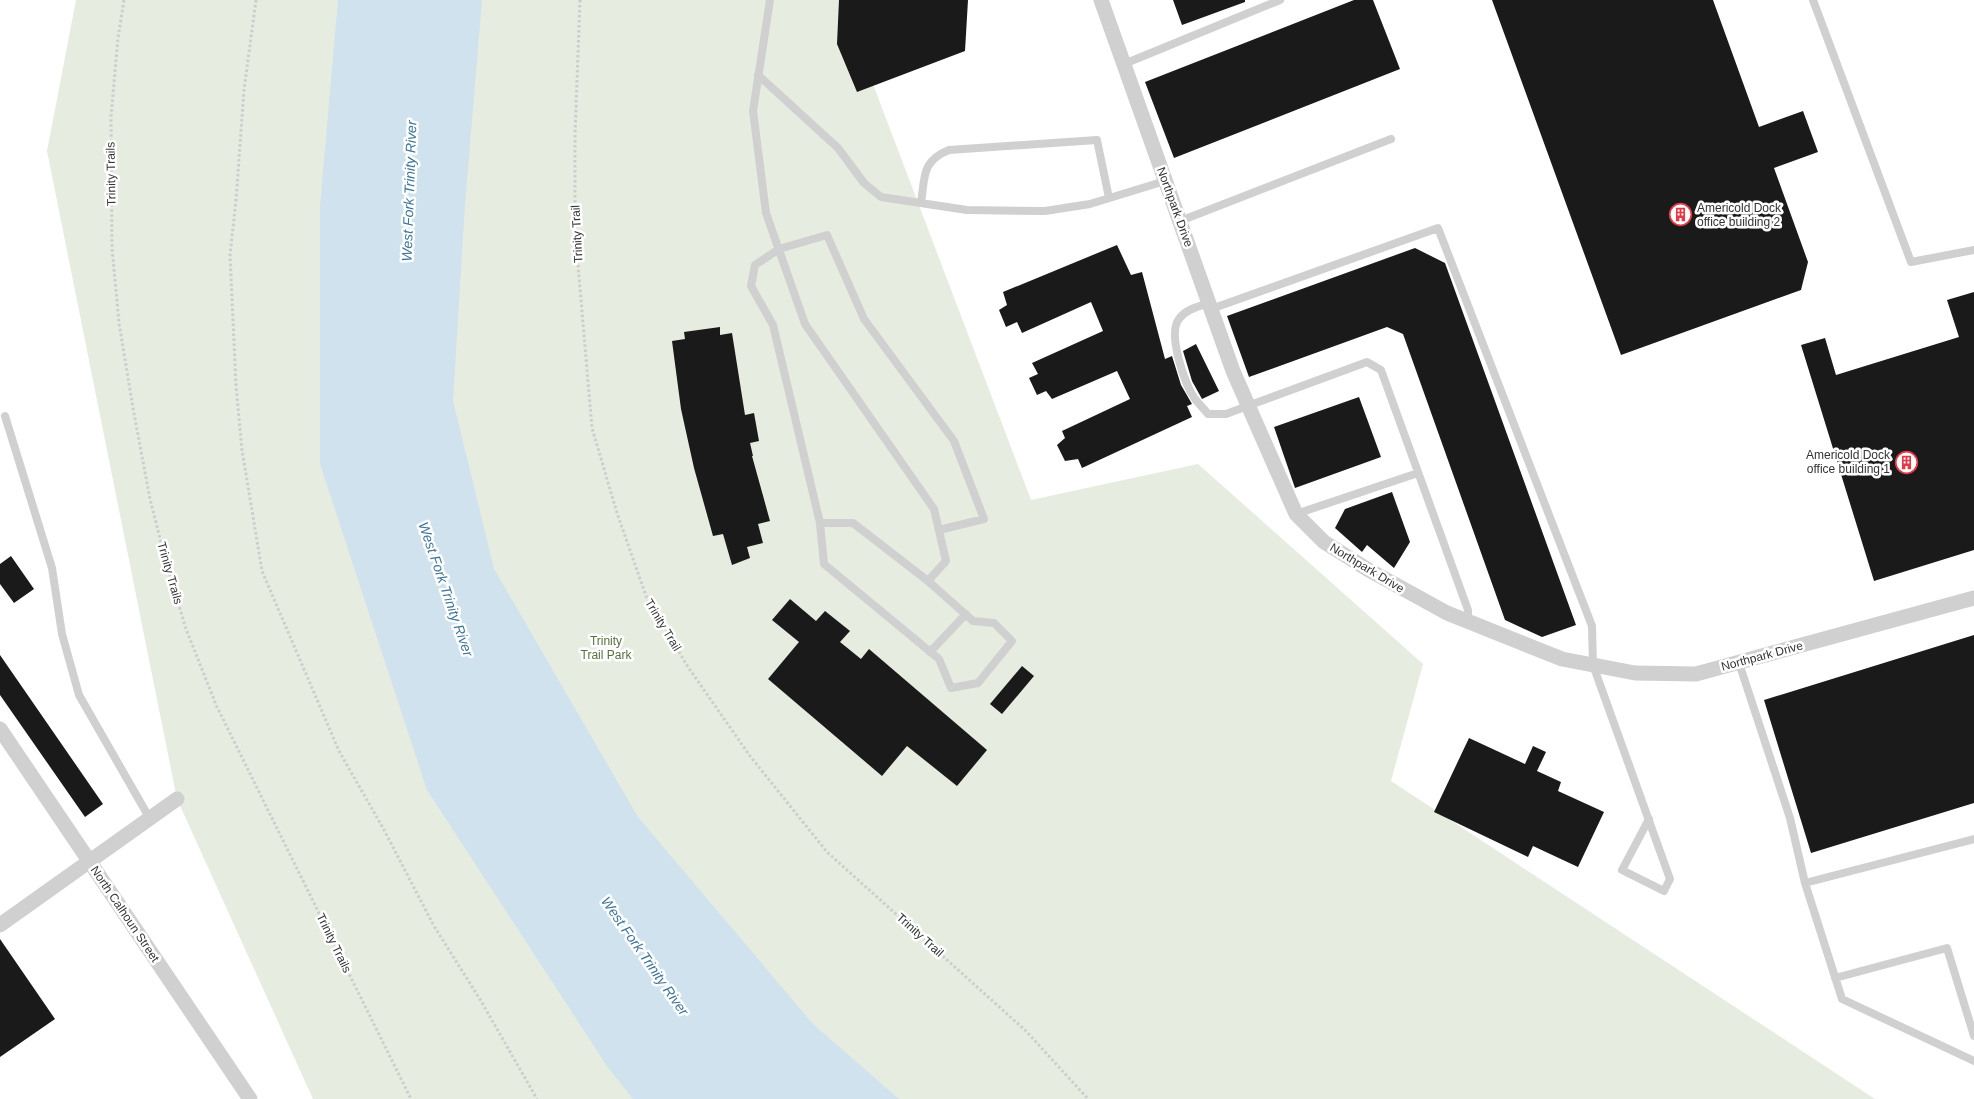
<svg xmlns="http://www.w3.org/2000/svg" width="1974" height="1099" font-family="Helvetica,sans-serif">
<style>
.green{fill:#e6ecdf}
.water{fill:#cfe2ee}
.building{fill:#1a1a1a}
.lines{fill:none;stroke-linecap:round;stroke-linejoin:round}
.path{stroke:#cdcdcd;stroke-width:3;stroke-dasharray:2.5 2.5;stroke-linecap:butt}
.lane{stroke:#d0d0d0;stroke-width:8}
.street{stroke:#d0d0d0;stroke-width:15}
.labels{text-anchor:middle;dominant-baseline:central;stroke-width:5;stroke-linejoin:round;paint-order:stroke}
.street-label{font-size:12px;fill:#333;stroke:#fff}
.poi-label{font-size:12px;fill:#333;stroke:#fff;text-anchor:start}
.park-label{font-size:12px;fill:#56703f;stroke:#fff}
.water-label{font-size:14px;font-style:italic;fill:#3f7597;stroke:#fff}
</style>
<rect width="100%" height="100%" fill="#fff"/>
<!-- green -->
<path class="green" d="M76,0h771l24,79 160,421 167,-36 225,200 -32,117 484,318h-1562l-136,-300 -130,-648z"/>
<!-- water -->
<path class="water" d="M338,0h144l-17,204 -12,197 41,168 144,248 175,207 86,75h-266l-26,-33 -180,-276 -107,-326v-258z"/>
<!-- building -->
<path class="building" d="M839,0h129l-3,51 -108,41 -20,-48z
M1173,0h72v2l-63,23z
M1354,0h19l27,69 -226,89 -29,-76z
M1492,0h221l46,127 44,-16 15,41 -44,16 34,94 -7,28 -180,65z
M1117,245l14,30 11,-3 23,87 7,-3 9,29 11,19 -5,2 5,11 -110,51 -4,-9 -13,2 -8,-16 8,-7 -3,-7 68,-32 -13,-28 -65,28 -6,-8 -9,4 -8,-17 9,-4 -6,-11 71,-32 -12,-29 -69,31 -5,-11 -11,5 -7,-17 8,-5 -4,-13z
M1415,248l30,15 131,362 -34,12 -37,-17 -102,-286 -16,-7 -138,50 -22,-61z
M1974,292v258l-100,31 -73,-236 24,-7 11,37 123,-38 -12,-37z
M720,327v8l12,-2 13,82 9,-2 5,28 -9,2 3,13h-1l18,65 -12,3 5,19 -16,4 3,11 -18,7 -9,-31 -10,2 -19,-68 -13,-59 -9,-68 13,-2 -1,-7z
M1196,344l23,47 -17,8 -10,-18 -9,-30z
M1359,397l22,60 -86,31 -21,-61z
M1392,492l18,50 -16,26 -27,-23 -5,7 -27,-24 10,-19z
M11,556l23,33 -20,14 -14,-19v-20z
M790,599l26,22 9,-10 25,20 -10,11 21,17 8,-10 118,101 -30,36 -50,-40 -25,30 -114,-97 31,-37 -27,-22z
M1974,635v168l-163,50 -47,-153z
M0,655l103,149 -18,13 -85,-122z
M1022,666l12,10 -32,38 -12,-10z
M1469,738l56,26 8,-18 13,6 -9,19 24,11 -3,9 46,21 -26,55 -45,-21 -5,11 -94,-45z
M0,939l55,80 -55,38z"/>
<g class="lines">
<!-- path -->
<path class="path" d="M124,0l-6,38 -7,79 1,131 7,75 14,85 17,91 15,59 21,71 31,78 194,392
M256,0l-12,90 -8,110 -6,55 6,131 6,64 20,121 77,180 44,77 51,98 47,75 56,98
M580,0l-5,134v96l17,198 25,85 29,83 42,71 62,89 77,96 199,179 62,68"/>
<!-- lane -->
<path class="lane" d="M770,0l-17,111 13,102 39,111 129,185 12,52 -18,20 -75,-58h-33l-47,-198 -22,-39 4,-21 24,-16 48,-14 37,84 90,122 30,78 -45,11
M1813,0l98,262 63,-12
M1124,64l156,-64
M758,75l80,73 26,35 17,14 86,13 78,1 45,-7 75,-23
M921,203c4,-25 0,-42 28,-53l148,-10 12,58
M1180,221l211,-82
M1209,303c-11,4 -23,6 -30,16 -12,15 6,66 16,80 4,5 9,10 13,15h18l141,-52 14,8 87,240v12
M1211,309l227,-81 154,398 1,39 77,214 -6,12 -42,-21 27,-51
M5,416l47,152 10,66 17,61 71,124
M1296,514l122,-41
M820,523l4,41 115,95 12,29 27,-5 34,-42 -18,-18 -21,-2 -45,-40
M930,652l36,-38
M1739,663l51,155 15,65 169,-44
M1805,883l37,116 132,62
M1835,978l112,-30 27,88"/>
<!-- street -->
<path class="street" d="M1101,0l132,371 63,143 28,28 43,27 80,44 115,46 73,14 61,1 278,-76
M0,729l250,370
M0,925l177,-126"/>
</g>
<!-- icons -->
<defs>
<symbol id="building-ring" viewBox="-11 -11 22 22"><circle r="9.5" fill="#fff" stroke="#e63946" stroke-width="1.5"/><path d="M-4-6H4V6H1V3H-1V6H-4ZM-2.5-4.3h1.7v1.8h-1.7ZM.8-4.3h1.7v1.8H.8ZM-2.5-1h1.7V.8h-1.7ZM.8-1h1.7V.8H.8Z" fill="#e63946"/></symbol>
</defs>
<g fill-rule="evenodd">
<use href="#building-ring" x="1668" y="202" width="25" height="25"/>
<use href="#building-ring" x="1894" y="450" width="25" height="25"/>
</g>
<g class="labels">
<!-- street labels -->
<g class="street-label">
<text transform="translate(111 174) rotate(-91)">Trinity Trails</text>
<text transform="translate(1175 207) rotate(70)">Northpark Drive</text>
<text transform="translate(577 234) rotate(-93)">Trinity Trail</text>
<text transform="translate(1367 568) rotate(31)">Northpark Drive</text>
<text transform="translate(170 573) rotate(74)">Trinity Trails</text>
<text transform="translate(663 625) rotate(59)">Trinity Trail</text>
<text transform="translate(1762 656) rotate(-15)">Northpark Drive</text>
<text transform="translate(125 914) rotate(56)">North Calhoun Street</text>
<text transform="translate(920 935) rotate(42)">Trinity Trail</text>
<text transform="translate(334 943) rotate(64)">Trinity Trails</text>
</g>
<!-- poi labels -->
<g class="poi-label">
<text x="1697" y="208">Americold Dock<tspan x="1697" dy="14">office building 2</tspan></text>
<text x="1890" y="455" text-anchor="end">Americold Dock<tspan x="1890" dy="14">office building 1</tspan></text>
</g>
<!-- park labels -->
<g class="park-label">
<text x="606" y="641">Trinity<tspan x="606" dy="14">Trail Park</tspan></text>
</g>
<!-- water labels -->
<g class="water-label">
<text transform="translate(409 191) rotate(-88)">West Fork Trinity River</text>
<text transform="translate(446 589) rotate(71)">West Fork Trinity River</text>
<text transform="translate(645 956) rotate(55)">West Fork Trinity River</text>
</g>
</g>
</svg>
